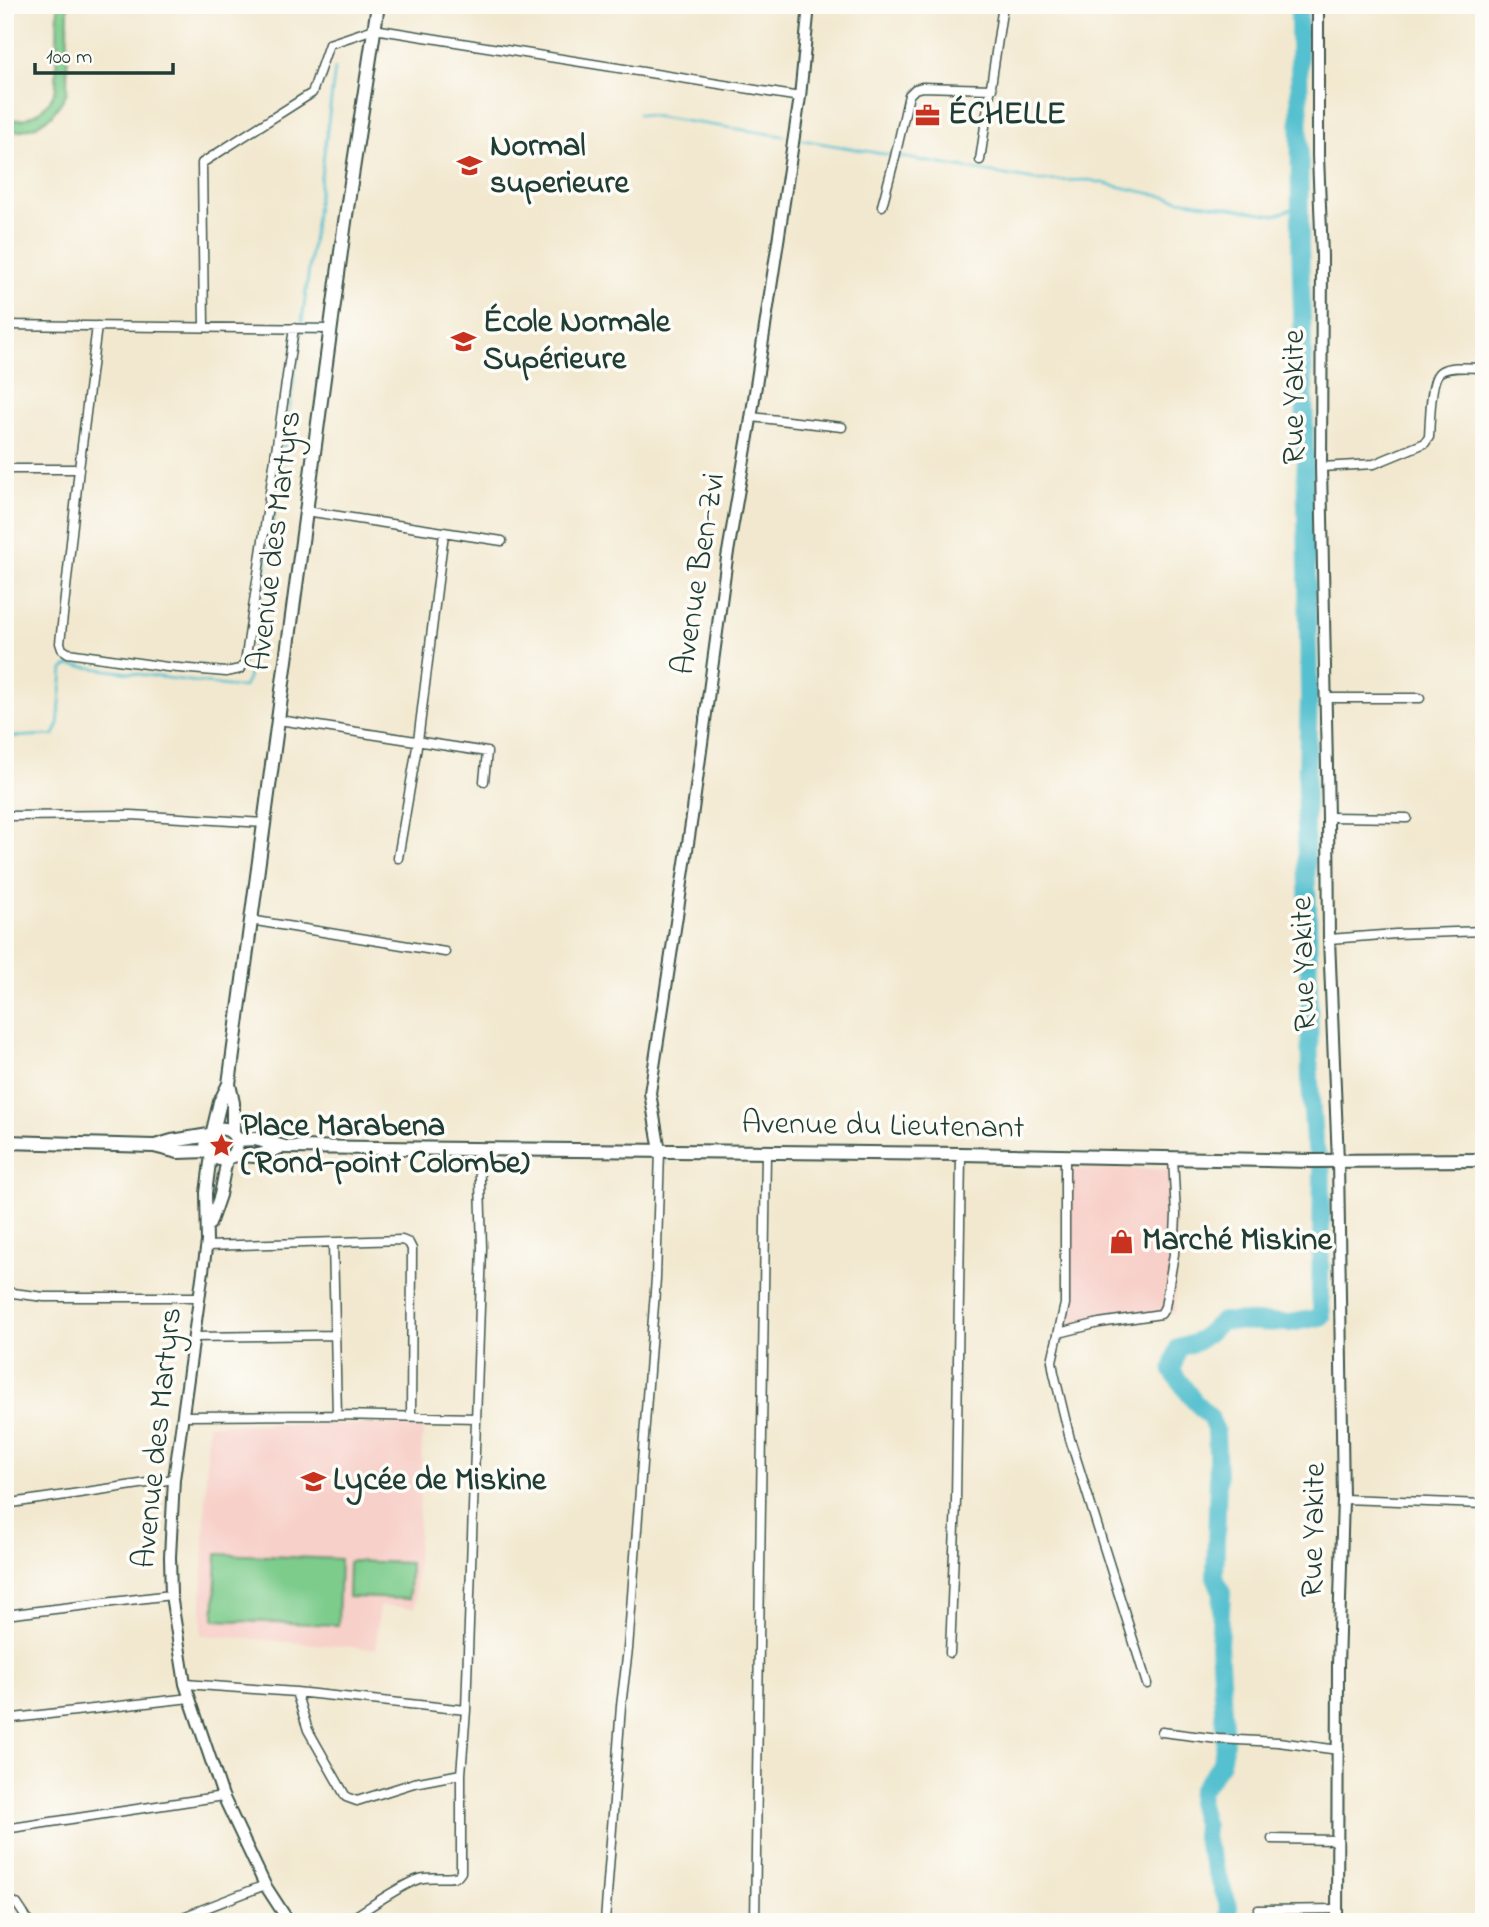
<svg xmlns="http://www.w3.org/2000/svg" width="1489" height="1927" font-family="'Indie Flower',sans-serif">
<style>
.built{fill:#f7d0c9}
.green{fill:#7dcc8c;stroke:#4e8460;stroke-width:2}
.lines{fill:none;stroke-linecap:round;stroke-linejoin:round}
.stream{stroke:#54c0cf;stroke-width:2.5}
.river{stroke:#54c0cf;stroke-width:18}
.street-casing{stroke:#3f574b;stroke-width:11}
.secondary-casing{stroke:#3f574b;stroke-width:14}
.primary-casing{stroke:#3f574b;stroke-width:16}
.street{stroke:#fff;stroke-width:8}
.secondary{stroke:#fff;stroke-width:10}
.primary{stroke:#fff;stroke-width:12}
.labels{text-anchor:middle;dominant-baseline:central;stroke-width:7;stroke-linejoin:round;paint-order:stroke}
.poi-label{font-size:32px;font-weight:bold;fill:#1f3d34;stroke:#fdfcf7;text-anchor:start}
.street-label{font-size:32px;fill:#1f3d34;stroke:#fdfcf7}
</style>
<rect width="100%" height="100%" fill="#fdfcf7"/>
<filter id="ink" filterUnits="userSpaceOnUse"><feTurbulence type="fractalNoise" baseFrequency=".0143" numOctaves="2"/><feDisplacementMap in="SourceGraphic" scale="14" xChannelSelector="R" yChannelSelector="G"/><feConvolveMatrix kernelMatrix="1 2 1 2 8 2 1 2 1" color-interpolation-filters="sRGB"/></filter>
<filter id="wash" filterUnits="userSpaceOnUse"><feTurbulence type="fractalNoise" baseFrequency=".00686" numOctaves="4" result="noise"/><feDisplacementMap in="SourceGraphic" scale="28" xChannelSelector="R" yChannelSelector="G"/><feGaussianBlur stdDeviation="1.57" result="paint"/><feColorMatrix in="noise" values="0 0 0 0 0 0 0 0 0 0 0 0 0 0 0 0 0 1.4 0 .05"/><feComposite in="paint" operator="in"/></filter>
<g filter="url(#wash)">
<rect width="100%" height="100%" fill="#f2e8cf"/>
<!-- built -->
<path class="built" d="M1069,1169h106v144l-106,19z
M208,1424h215l-8,184 -36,-2 -3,43 -175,-14z"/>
<!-- green -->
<path class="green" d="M58,5h10l-1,87 -5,9 -11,15 -15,10 -17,5 -14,1v-11l19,-2 14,-6 11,-11 7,-13z
M217,1554l123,5 -2,66 -124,-5z
M349,1561l61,2 -1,36 -61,-2z"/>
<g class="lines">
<!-- stream -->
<path class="stream" d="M638,114l146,22
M797,139l243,42 49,-1 91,20 95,15 25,-9
M302,322l33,-253
M5,737l49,-2 4,-9 5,-57 7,-4 165,22h9l4,-8 21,-132 32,-217"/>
<!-- river -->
<path class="river" d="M1227,1922l2,-15 -25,-69 1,-11 -6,-22 1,-14 20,-26 5,-22 -6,-98 3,-52 -7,-16 3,-99 -2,-46 -6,-15 -16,-16 -22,-30 6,-23 19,-6 25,-21 68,2 32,-6 -2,-23 2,-123 -8,-30 -4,-59 -2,-170 -3,-86 4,-129 -5,-312 -4,-142 -1,-238"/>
</g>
</g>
<g filter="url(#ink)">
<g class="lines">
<defs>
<path id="street" d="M980,160l23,-155
M882,206l13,-49 14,-62 6,-6 7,-2 70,2
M5,325l326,4
M97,326l-18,143 -19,174 2,6 6,4 99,14 59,5 14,-3 5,-6 49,-335
M204,327l-2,-164 110,-70 17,-49 45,-15 426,68
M751,417l91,10
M1321,467l53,-3 51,-21 4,-6c1,-13 1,-58 11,-65 10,-7 31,-4 44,-4
M5,469h74
M306,511l196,30
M1325,698h95
M279,720l208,32 -3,29
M5,816l126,-1 134,8
M1328,817l79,1
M398,858l20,-117 26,-208
M250,920l195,32
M1329,939l67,-5 88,-3
M1065,1156v148l-13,57 2,12 16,66 77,245
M333,1243l4,172
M206,1246l196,-6 7,3 3,6 -1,167
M5,1292l39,5h155
M1059,1333l40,-10 62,-9 4,-7 9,-53 2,-39 -3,-57
M194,1337l141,-2
M183,1416l154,-1 139,3
M1343,1499l141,5
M5,1504l169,-25
M5,1615l166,-20
M950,1653l6,-153 5,-346
M185,1684l111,8 170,18
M296,1692l12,38 38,67 11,4 57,-18 47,-9
M5,1719l185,-21
M1162,1732l56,7 60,3 61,8
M5,1829l218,-33
M1272,1839l66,1
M5,1896l12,8 12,18
M1258,1910l80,-1
M170,1922l95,-37
M346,1922c20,-12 52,-36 73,-43 13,-4 27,1 39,-3l3,-4v-98l5,-64 16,-462 -3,-99
M605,1922l16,-216 7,-57 28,-371 4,-127
M755,1922l11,-770"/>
<path id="secondary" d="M1318,5v151l4,100 -1,211 7,350 1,122 9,222 5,338 -5,167 -1,256
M660,1151l-10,-58 42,-276 35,-259 23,-133 50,-328 9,-92
M211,1155l-5,38 1,49 -33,237 -4,78 1,38 14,89 38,112 42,89 24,37
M210,1224l10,-29 7,-36"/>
<path id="primary" d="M229,1084l4,19v31
M213,1131l7,-29 9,-18 116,-862 33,-217
M236,1140l19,-1 30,8 676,7 352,7 171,-1
M5,1142l149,4 24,6 30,-1
M155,1146l17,-5 37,-6
M232,1156c4,-6 7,-14 2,-21 -16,-20 -42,14 -18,23 7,3 10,0 16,-2 7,-2 15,0 22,0 9,-1 19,-6 27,-9"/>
</defs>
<!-- street casing -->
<use href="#street" class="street-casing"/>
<!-- secondary casing -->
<use href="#secondary" class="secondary-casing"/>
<!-- primary casing -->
<use href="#primary" class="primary-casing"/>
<!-- street -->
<use href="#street" class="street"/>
<!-- secondary -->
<use href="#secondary" class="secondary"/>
<!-- primary -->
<use href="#primary" class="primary"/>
</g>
</g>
<!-- icons -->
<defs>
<symbol id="office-bare" viewBox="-9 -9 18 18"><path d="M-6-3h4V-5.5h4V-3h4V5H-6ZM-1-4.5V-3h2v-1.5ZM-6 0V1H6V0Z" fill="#c8321e" stroke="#fdfcf7" stroke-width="2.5" paint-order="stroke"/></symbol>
<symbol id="school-bare" viewBox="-9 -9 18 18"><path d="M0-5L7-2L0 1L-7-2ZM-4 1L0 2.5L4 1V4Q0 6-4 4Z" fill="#c8321e" stroke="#fdfcf7" stroke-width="2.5" paint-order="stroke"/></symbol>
<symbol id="sight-bare" viewBox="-9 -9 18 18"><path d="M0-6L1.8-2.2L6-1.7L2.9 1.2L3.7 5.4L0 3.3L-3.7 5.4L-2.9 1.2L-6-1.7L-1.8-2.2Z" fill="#c8321e" stroke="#fdfcf7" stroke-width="2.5" paint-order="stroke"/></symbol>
<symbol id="shop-bare" viewBox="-9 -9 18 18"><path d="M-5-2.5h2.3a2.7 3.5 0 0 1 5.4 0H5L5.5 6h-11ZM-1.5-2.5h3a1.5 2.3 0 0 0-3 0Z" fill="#c8321e" stroke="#fdfcf7" stroke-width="2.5" paint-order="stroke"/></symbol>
</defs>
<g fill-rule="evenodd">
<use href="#office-bare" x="910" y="98" width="35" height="35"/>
<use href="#school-bare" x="452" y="148" width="35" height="35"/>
<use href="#school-bare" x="446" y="324" width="35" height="35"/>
<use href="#sight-bare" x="204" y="1128" width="35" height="35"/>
<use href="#shop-bare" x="1104" y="1224" width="35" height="35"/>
<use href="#school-bare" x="296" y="1464" width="35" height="35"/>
</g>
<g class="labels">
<!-- poi labels -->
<g class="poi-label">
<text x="948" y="115">ÉCHELLE</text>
<text x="490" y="147">Normal<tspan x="490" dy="37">superieure</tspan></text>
<text x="483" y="323">École Normale<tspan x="483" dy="37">Supérieure</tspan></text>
<text x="241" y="1127">Place Marabena<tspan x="241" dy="37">(Rond-point Colombe)</tspan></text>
<text x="1142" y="1241">Marché Miskine</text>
<text x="333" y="1481">Lycée de Miskine</text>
</g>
<!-- street labels -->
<g class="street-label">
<text transform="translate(1295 397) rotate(-90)">Rue Yakite</text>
<text transform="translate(276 541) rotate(-83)">Avenue des Martyrs</text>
<text transform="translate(700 574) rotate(-81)">Avenue Ben-Zvi</text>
<text transform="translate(1305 964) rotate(-92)">Rue Yakite</text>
<text transform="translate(883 1127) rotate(1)">Avenue du Lieutenant</text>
<text transform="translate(159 1438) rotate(-84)">Avenue des Martyrs</text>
<text transform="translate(1315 1530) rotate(-89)">Rue Yakite</text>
</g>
</g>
<!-- margin -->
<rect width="1489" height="1927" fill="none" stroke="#fdfcf7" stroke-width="28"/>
<!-- scale -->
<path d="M35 63v10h138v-10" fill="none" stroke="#1f3d34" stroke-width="3.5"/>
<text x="46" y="63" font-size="21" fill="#1f3d34" stroke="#fdfcf7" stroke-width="5" paint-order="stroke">100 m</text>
</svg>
